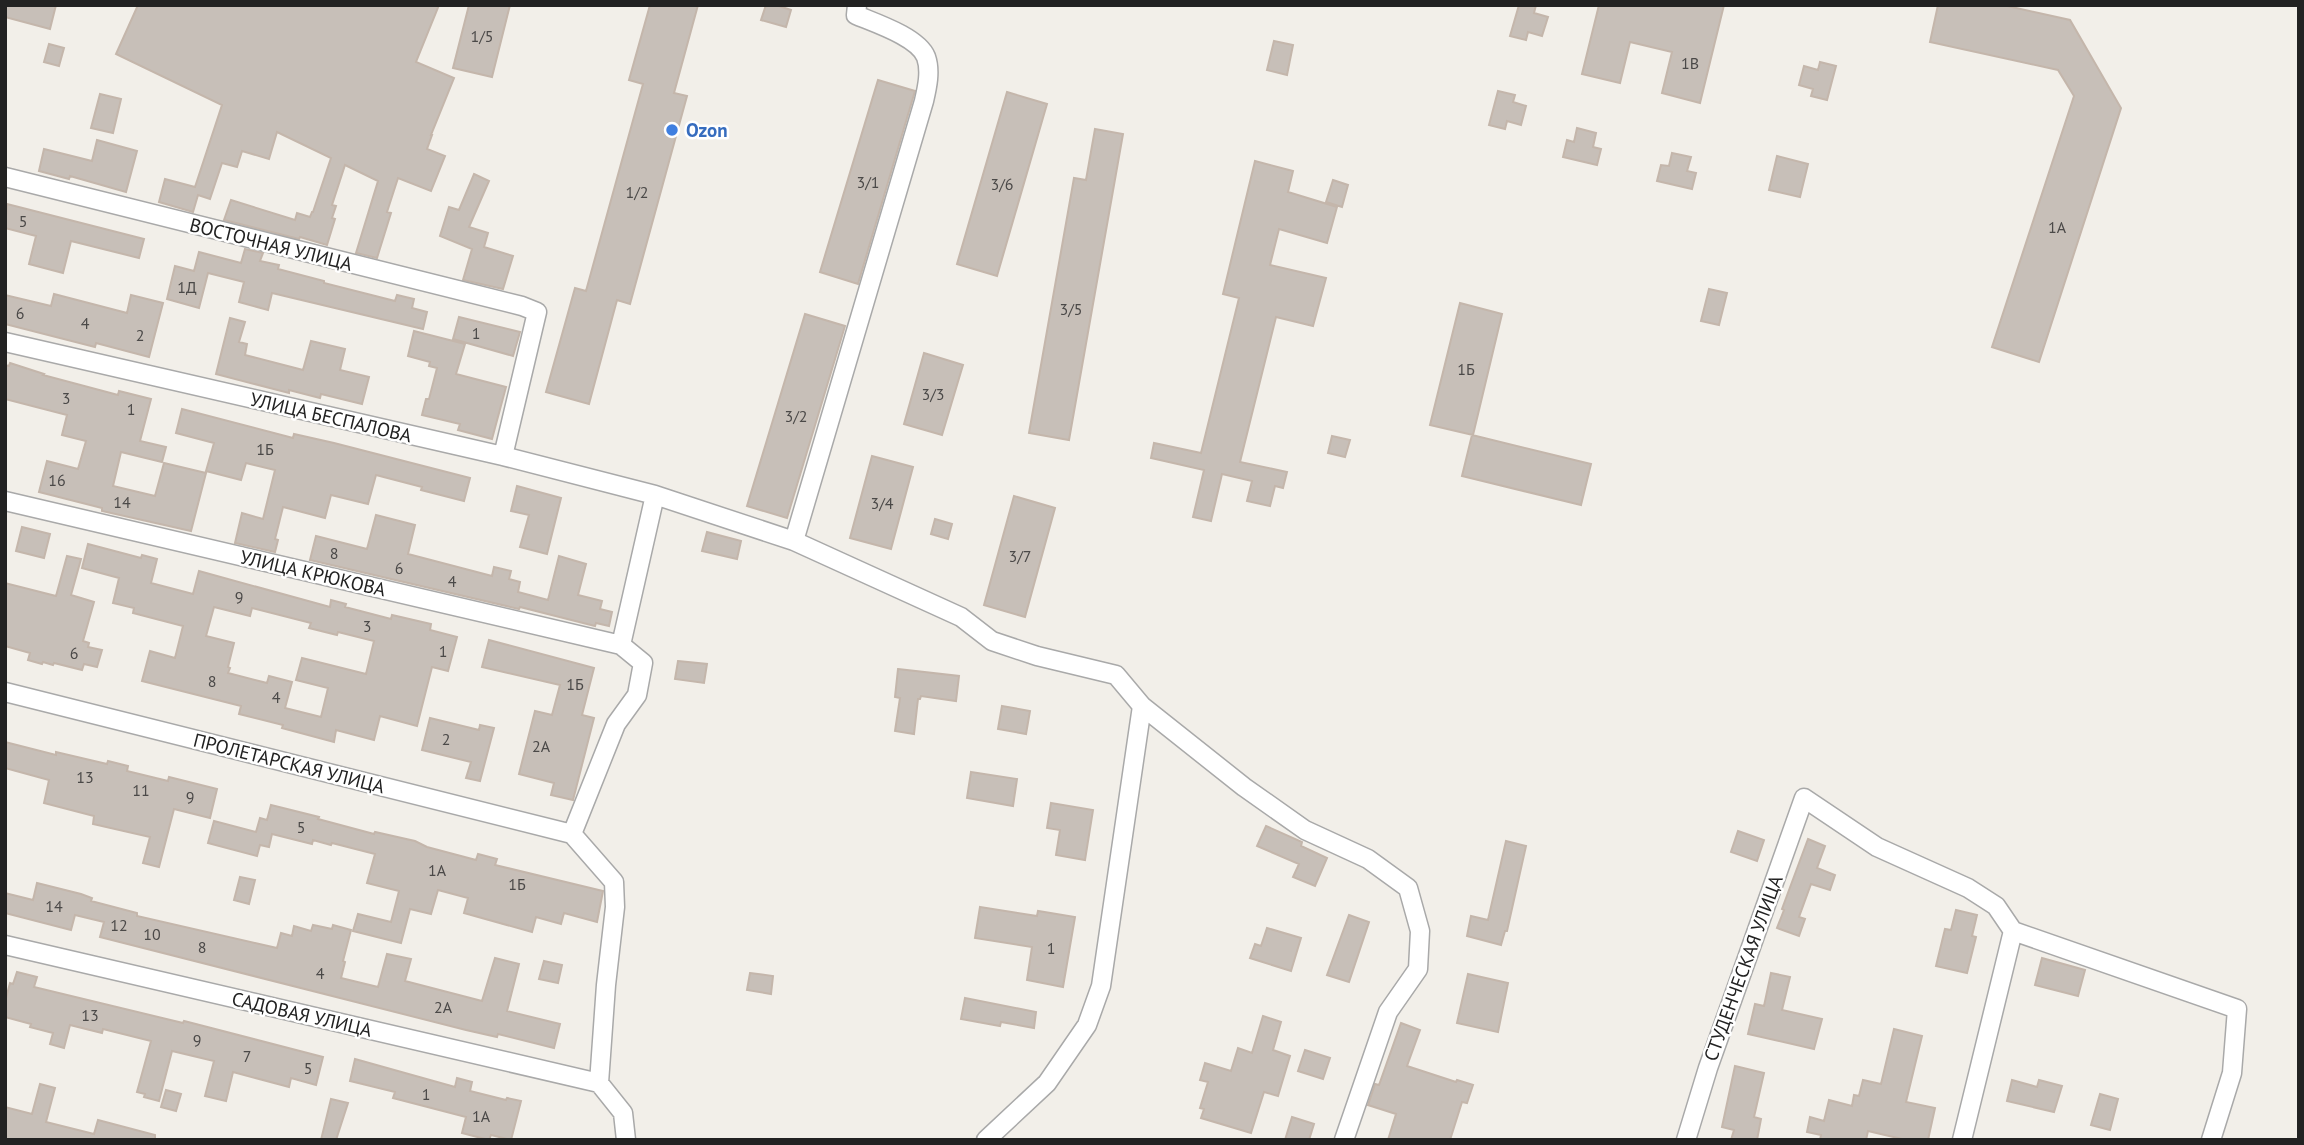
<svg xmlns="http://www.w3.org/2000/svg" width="2304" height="1145" font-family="'PT Sans',sans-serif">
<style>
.building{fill:#c7bfb8;stroke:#c4b6ab;stroke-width:2;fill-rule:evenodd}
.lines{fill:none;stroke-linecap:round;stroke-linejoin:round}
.minor-casing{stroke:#a9a9a9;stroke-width:21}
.minor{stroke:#fff;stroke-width:18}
.shop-dot{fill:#3f7fe0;stroke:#fff;stroke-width:2.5}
.labels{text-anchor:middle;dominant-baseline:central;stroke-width:5;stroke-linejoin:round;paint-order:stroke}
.number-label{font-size:16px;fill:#4b4948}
.shop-label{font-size:19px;font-weight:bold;fill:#366cbe;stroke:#fff;text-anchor:start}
.street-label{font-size:19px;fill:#222;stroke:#fff}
</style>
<rect width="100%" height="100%" fill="#f2efe9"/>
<!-- building -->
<path class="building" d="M5,5h51l-6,24 -45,-12z
M138,5h301l-23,57 38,16 -23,57h1l-5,14 18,7 -14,35 -33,-13 -11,34 4,1 -14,45 -21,-5 22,-72 -33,-16 -13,40 4,1 -4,12 3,1 -8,26 -27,-8 -1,2 -75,-19 7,-20 64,20 2,-7 13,4 2,-5h1l18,-54 -54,-26 -8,27 -27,-8 -5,16 -15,-4 -12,36 -12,-4 -5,17 -34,-10 6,-23 30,8 27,-82 -106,-51z
M469,5h41l-18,72 -39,-9z
M650,5h48l-24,88 13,3 -57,208 -13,-4 -28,104 -43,-12 29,-104 11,3 57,-207 -14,-4z
M766,5h10l15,5 -5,17 -25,-7z
M1519,5h17l-2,8 14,4 -6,19 -14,-4 -2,8 -16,-4z
M1599,5h125l-24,98 -38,-10 10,-41 -42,-10 -10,41 -38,-9z
M1938,5h65l67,15 51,88 -82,254 -47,-15 82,-251 -16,-26 -128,-28z
M1274,41l19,4 -6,30 -20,-5z
M49,44l15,4 -5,18 -15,-4z
M1820,62l16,4 -9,34 -16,-4 2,-7 -14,-4 5,-19 14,4z
M878,80l37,11 -57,193 -38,-12z
M1498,91l17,4 -2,7 13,4 -5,19 -14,-4 -2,8 -16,-4z
M1007,92l40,12 -50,172 -40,-12z
M100,94l21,5 -8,34 -22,-5z
M1577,128l19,5 -3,14 8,2 -4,16 -34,-8 4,-17 7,2z
M1095,129l28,5 -54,306 -40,-7 45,-255 12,2z
M97,140l40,11 -11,41 -56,-16 -1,3 -30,-8 5,-22 48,12z
M1672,153l19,4 -4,14 9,2 -4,16 -35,-8 4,-16 8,1z
M1777,156l31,8 -8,33 -31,-7z
M1255,161l38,10 -5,21 49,15 -10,36 -48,-14 -9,36 56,13 -13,48 -37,-9 -36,145 47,10 -4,16 -8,-2 -5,20 -23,-5 5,-20 -30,-7 -11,47 -18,-4 11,-47 -53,-12 3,-15 47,10 38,-155 -16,-4z
M474,174l15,7 -20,46 19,6 -4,14 29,9 -10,33 -40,-9 9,-31 -32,-13 9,-29 10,3z
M1333,180l15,5 -6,22 -16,-5z
M7,204l137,35 -5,19 -68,-17 -8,32 -34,-9 7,-28 -31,-8z
M245,249l18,4 -3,8 19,4 -1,4 46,12v2l71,18 2,-6 17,4 -2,9 15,4 -4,17 -151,-36 -4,17 -29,-8 5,-20 -36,-9 -9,35 -32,-9 8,-33 19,5 5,-19 42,11z
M1709,289l18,4 -8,32 -18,-4z
M54,294l73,19 4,-18 32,8 -14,54 -53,-14 -1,4 -90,-23v-29l46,11z
M1460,303l42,11 -29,121 -43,-10z
M805,314l40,12 -58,192 -40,-12z
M459,317l61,15 -7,24 -60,-17z
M230,318l15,4 -6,20 8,2 -2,11 58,15 8,-29 34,8 -5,21 29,7 -7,27 -41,-10 -1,4 -31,-8v3l-73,-19z
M414,331l51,13 -9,30 50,13 -14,52 -34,-9 2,-6 -38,-9 4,-16h3l8,-31 -8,-2 1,-4 -22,-6z
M924,353l39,12 -21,70 -38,-11z
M10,363l34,11 -1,1 75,20 1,-4 32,8 -11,42 26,6 -4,15 -41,-10 -8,34 42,10 9,-33 42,10 -15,58 -89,-20v-3l-63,-16 8,-31 31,8 8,-28 -24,-6 5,-20 -62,-16v-34l4,1z
M182,409l111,29 1,-4 40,9 136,35 -6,23 -43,-11 1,-3 -46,-12 -8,29 -37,-9 -6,23 -42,-11 -8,32 3,1 -3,12 -40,-9 7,-30 21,6 12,-49 -29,-7 -5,17 -35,-9 8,-28 -38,-10z
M1472,435l119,29 -10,41 -119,-29z
M1332,436l18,4 -5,17 -17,-4z
M872,456l41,11 -22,82 -41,-11z
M517,486l44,12 -14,56 -27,-7 9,-32 -18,-4z
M1014,496l41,12 -30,109 -41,-12z
M376,515l39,10 -7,29 84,22 2,-9 17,4 -2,8 11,3 -2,10 30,8 11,-44 27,8 -8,31 24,6 -2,8 12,3 -3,14 -13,-3 -1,3 -75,-19 -1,2 -209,-49 6,-24 51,13z
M935,519l17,5 -4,15 -17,-5z
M22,527l28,7 -6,24 -28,-7z
M707,532l34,9 -4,18 -35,-8z
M88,544l53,14 1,-3 15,4 -6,24 42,11 6,-23 131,36 1,-7 15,4 -1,3 46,12 1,-4 39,9 -1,6 27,7 -9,34 -16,-4 -15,59 -37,-10 -6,24 -38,-10 -2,12 -52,-14 1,-3 -44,-11 2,-8 -99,-25 8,-30 25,7 8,-32 -50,-13 1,-5 -21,-5 6,-25 -37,-10zM214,607l36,9 2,-8 59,15 -2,5 28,7 1,-3 36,9 -8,33 -64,-16 -6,22 32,8 -7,29 -36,-9 7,-26 -23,-6 -2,7 -39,-10 2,-5 -2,-1 6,-24 -28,-7z
M67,556l14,3 -10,36 23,7 -11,39 6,2 -1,4 14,3 -5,17 -13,-3 -2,6 -28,-7 -1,2 -10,-3 -1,2 -14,-4 2,-7 -25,-7v-63l51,13z
M489,640l105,28 -12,47 12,3 -21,82 -22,-5 3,-12 -35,-9 16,-63 17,4 8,-30 -78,-18z
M678,661l29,3 -3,19 -29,-4z
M898,669l61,7 -3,25 -35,-5 -1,3h-2l-4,35 -19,-3 5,-33 -5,-1z
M1002,706l28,5 -4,23 -28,-5z
M430,718l49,12 1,-5 14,3 -14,53 -14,-3 5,-16 -49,-12z
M5,742l51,13v-3l51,12 1,-3 20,5 -1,5 41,10 1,-4 48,12 -7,29 -36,-9 -15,58 -16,-4 7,-26 -57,-13 1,-8 -50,-13 5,-23 -44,-12z
M971,772l46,7 -4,27 -46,-8z
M1051,803l42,7 -8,50 -29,-5 4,-25 -13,-2z
M271,805l48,12 -1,2 56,15 1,-2 40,9 12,6 49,13 2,-6 19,5 -2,6 108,26 -6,31 -33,-9 -3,11 -25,-7 -4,15 -68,-19 4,-15 -30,-8 -7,24 -21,-5 -9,34 -48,-12 5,-17 33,8 8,-31 -32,-8 8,-29 -43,-11 -1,2 -18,-5 -1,4 -40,-10 -3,13 -9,-2 -3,11 -49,-13 6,-22 42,11 4,-14 7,2z
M1266,826l36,16 -1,4 26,12 -12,28 -22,-9 6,-13 -42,-18z
M1738,831l26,9 -7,21 -26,-9z
M1808,839l17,7 -8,22 18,7 -5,15 -19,-6 -12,33 6,2 -6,17 -22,-8 7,-18 -2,-1z
M1506,841l20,5 -19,85h-2l-4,14 -34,-9 4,-20 17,4z
M240,877l15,3 -6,24 -15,-4z
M37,883l44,11 11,4 -1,3 46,12v3l140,32 4,-15 11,3 2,-10 17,5 2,-6 19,4 1,-4 18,5 -8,31 2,1 -4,16 37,9 9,-33 24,5 -6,22 77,20 13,-43 24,6 -12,47 53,13 -6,24 -56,-14 -1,3 -31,-7 -366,-93 4,-15 -29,-7 -4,15 -66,-17v-20l28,7z
M980,907l57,9 1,-5 37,6 -12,70 -36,-7 5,-33 -57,-9z
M1956,910l21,5 -5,21 4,1 -9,36 -31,-7 9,-37 6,1z
M1349,915l20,7 -20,60 -22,-7z
M1267,928l34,10 -10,33 -41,-13 5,-14 6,2z
M2042,958l43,12 -7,26 -43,-11z
M544,961l18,4 -4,18 -19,-4z
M17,972l20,5 -3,10 149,36 1,-2 139,36 -7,28 -25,-7 -2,9 -56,-15 -7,29 -21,-5 9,-35 -42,-10 -13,50 -15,-4 1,-3 -8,-2 14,-51 -48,-12 -1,4 -32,-8 -6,23 -14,-4 3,-11 -23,-6 1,-3 -26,-7v-15l5,-19 3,1z
M750,973l23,3 -2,18 -24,-4z
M1771,973l19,4 -8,33 40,9 -8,30 -66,-15 7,-30 9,2z
M1468,974l40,9 -10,49 -41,-9z
M965,998l71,14 -2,16 -33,-6 -1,4 -39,-7z
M1263,1016l18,6 -8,28 17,6 -12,40 -14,-4 -13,41 -50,-15 3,-9 -4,-1 8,-26 -8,-2 5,-17 26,8 7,-23 14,5z
M1401,1023l19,7 -13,36 49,16 1,-2 16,5 -6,18 -5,-1 -12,38h-62l8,-26 -28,-9 7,-21 4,1z
M1894,1029l28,7 -16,66 29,6 -7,32h-22l-38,-9 -2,9h-46l1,-5 -14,-3 3,-15 14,4 5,-21 23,6 2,-11 5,1 4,-16 18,4z
M1305,1050l25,8 -7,21 -25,-8z
M355,1059l100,28 2,-9 15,4 -2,9 36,9 1,-2 14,3 -10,39 -20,-5 -2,5 -27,-7 4,-16 -73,-19 2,-6 -45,-11z
M1735,1066l29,7 -10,44 7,2 -4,21h-26l3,-10 -12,-3z
M2012,1080l25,7 2,-7 23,6 -8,26 -47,-11z
M40,1084l15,4 -9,34 48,12 4,-14 57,15v5h-150v-33l27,7z
M166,1090l15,4 -5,17 -15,-4z
M2100,1094l18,5 -8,31 -19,-5z
M331,1099l17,4 -12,37h-15z
M1292,1117l22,7 -5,16h-24z"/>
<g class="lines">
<defs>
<path id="minor" d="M5,177l517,129 15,6 -34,144
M5,342l498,114 152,39 139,46 167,76 31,24 45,15 79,19 26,31 102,81 61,43 63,29 40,29 12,43 -2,38 -30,43 -44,128
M5,501l616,144
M794,541l130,-440c3,-13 7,-30 2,-44 -8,-20 -51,-34 -70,-42l1,-10
M5,692l567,142
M5,945l594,138
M626,1140l-3,-27 -24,-30 7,-98 9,-78 -1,-25 -42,-48 44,-110 21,-29 6,-32 -22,-18 34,-150
M986,1140l61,-57 40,-58 14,-39 41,-280
M1686,1140l22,-72 96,-270 73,49 91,41 28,18 17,25 224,78 -5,64 -21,67
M1962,1140l51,-209"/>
</defs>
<!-- minor casing -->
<use href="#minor" class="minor-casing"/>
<!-- minor -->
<use href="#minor" class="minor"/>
</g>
<!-- markers -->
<circle class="shop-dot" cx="672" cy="130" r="7"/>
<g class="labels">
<!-- number labels -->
<g class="number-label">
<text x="482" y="36">1/5</text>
<text x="1690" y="63">1В</text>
<text x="868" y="182">3/1</text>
<text x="1002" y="184">3/6</text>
<text x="637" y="192">1/2</text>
<text x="23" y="221">5</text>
<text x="2057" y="227">1А</text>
<text x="187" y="287">1Д</text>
<text x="1071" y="309">3/5</text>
<text x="20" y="313">6</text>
<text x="85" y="323">4</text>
<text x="476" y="333">1</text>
<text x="140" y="335">2</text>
<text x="1466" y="369">1Б</text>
<text x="933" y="394">3/3</text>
<text x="66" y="398">3</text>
<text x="131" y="409">1</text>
<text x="796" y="416">3/2</text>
<text x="265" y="449">1Б</text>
<text x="57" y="480">16</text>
<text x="122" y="502">14</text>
<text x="882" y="503">3/4</text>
<text x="334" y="553">8</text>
<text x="1020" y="556">3/7</text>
<text x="399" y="568">6</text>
<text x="452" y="581">4</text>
<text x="239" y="597">9</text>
<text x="367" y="626">3</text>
<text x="443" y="651">1</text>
<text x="74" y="653">6</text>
<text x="212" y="681">8</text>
<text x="575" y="684">1Б</text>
<text x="276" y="697">4</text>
<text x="446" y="739">2</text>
<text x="541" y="746">2А</text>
<text x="85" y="777">13</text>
<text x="141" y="790">11</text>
<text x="190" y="797">9</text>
<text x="301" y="827">5</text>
<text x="437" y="870">1А</text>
<text x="517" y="884">1Б</text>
<text x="54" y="906">14</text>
<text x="119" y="925">12</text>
<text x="152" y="934">10</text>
<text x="202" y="947">8</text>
<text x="1051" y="948">1</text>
<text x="320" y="973">4</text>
<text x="443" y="1007">2А</text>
<text x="90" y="1015">13</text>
<text x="197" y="1040">9</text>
<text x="247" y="1056">7</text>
<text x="308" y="1068">5</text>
<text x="426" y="1094">1</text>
<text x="481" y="1116">1А</text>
</g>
<!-- shop labels -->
<g class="shop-label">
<text x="686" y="130">Ozon</text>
</g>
<!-- street labels -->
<g class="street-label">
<text transform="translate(271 244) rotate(14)">ВОСТОЧНАЯ УЛИЦА</text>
<text transform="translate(331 417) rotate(13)">УЛИЦА БЕСПАЛОВА</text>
<text transform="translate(313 573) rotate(13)">УЛИЦА КРЮКОВА</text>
<text transform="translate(289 763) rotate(14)">ПРОЛЕТАРСКАЯ УЛИЦА</text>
<text transform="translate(1743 968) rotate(-70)">СТУДЕНЧЕСКАЯ УЛИЦА</text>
<text transform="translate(302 1014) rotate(13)">САДОВАЯ УЛИЦА</text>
</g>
</g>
<!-- border -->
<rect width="2304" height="1145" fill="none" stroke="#222222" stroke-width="14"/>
</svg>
